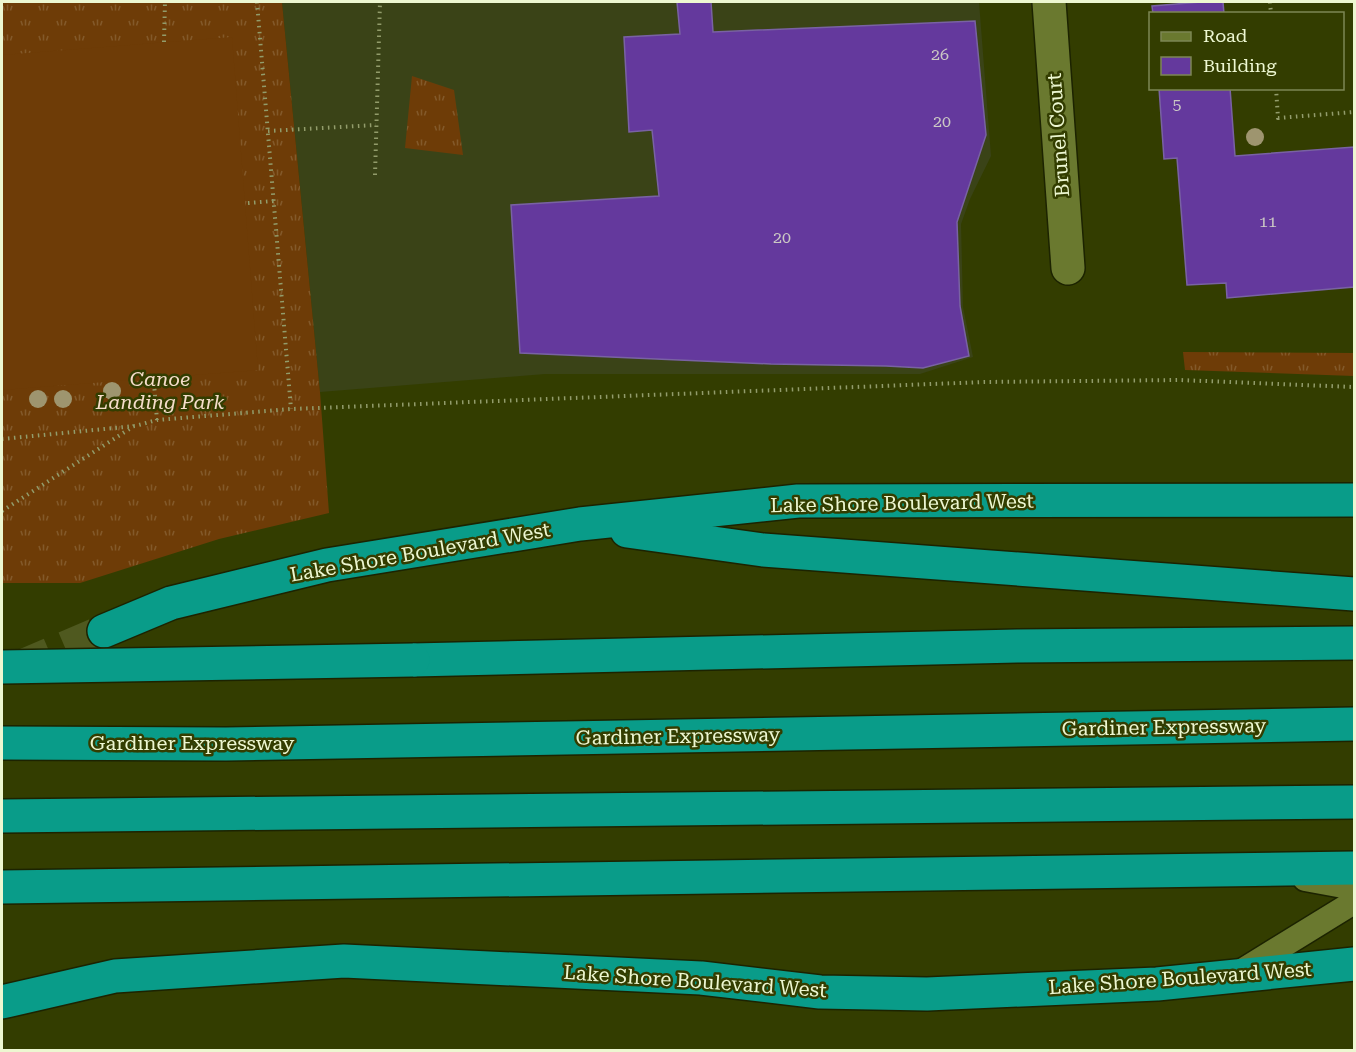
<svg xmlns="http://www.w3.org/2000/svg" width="1356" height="1052" font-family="'Roboto Serif',serif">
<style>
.built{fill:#3a4317}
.grass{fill:url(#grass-tufts)}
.pitch{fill:#6e3c07}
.building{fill:#64399d;stroke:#7962a3;stroke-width:1.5}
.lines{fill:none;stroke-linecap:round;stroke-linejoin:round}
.highway-tunnel{stroke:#4f591f;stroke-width:33;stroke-dasharray:33 16;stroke-linecap:butt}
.lane-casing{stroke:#1c2300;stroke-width:27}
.street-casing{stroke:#1c2300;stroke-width:36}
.highway-casing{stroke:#1c2300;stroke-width:36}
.path{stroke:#929c6b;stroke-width:4;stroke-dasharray:1.5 4.5;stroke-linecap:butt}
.lane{stroke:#6a792f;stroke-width:24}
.street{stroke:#6a792f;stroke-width:33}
.highway{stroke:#099c89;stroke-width:33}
.highway-bridge-casing{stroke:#1c2300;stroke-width:36;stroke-linecap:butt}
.highway-bridge{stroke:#099c89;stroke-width:33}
.tree{fill:#9e956f}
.labels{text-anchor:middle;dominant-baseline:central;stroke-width:5;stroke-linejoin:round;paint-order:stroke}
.number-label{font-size:16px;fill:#cbc8c4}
.street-label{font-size:20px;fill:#edf7d1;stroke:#333d00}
.park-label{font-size:20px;font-style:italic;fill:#f6ddca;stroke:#333d00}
</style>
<defs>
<pattern id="grass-tufts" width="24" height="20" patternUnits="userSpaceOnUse" patternTransform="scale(1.5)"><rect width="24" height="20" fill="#6e3c07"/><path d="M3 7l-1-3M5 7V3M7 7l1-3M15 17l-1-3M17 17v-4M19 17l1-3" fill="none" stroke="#83592a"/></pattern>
</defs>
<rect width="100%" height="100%" fill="#333d00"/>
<!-- built -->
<path class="built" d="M282,2h697l12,154 -21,43 -9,25 2,83 10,50 -53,17h-375l-225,18z"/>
<!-- grass -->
<path class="grass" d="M2,2h280l38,390 9,121 -110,26 -139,44h-78z
M412,76l42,14 9,65 -58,-7z
M1183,352l171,1v23l-169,-6z"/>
<!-- pitch -->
<path class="pitch" d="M232,37l26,333 -256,20v-335z"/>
<!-- building -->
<path class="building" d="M677,2h34l2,30 262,-11 11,114 -29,87 3,84 9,50 -46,12 -37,-2 -115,-2 -251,-11 -9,-148 148,-9 -7,-66 -23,2 -5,-95 56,-3z
M1201,2h22l1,12h-71l-1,-8z
M1159,88h71l5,68 119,-9v140l-127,11 -1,-15 -39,2 -10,-127 -13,1z"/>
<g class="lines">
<!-- highway-tunnel -->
<path class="highway-tunnel" d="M20,667l84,-36"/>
<defs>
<path id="lane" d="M1305,879l49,9
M1237,974l117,-72"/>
<path id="street" d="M1049,2l19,266"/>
<path id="highway" d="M627,531l136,19 591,44
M104,631l67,-28 156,-38 253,-41 218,-23 556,-1
M413,660l604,-14 337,-3
M2,743l224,1 1128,-20
M2,816l1352,-14
M2,887l1352,-19
M2,1002l113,-26 229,-15 357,17 119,14 107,2 230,-10 197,-20"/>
</defs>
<!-- lane casing -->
<use href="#lane" class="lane-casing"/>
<!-- street casing -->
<use href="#street" class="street-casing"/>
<!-- highway casing -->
<use href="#highway" class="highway-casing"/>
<!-- path -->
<path class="path" d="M257,2l34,407
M1270,2l1,12
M164,42l1,-40
M1276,88l2,30 76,-6
M268,131l108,-6
M375,175l5,-173
M248,203l26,-2
M154,383l3,37
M2,439l133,-13 22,-6 134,-11 693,-27 195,-2 175,7
M2,511l132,-85"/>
<!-- lane -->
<use href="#lane" class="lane"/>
<!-- street -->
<use href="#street" class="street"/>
<!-- highway -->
<use href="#highway" class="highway"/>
<defs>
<path id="highway-bridge" d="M2,667l411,-7"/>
</defs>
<!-- highway-bridge casing -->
<use href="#highway-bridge" class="highway-bridge-casing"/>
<!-- highway-bridge -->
<use href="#highway-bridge" class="highway-bridge"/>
</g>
<!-- trees -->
<g class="tree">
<circle cx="1255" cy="137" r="9"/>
<circle cx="112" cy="391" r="9"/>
<circle cx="38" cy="399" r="9"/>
<circle cx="63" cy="399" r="9"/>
</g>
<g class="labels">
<!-- number labels -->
<g class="number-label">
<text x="940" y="54">26</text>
<text x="1177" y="104">5</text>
<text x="942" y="121">20</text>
<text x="1268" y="221">11</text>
<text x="782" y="237">20</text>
</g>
<!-- street labels -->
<g class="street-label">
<text transform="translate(1058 135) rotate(-94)">Brunel Court</text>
<text transform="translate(902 503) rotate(-1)">Lake Shore Boulevard West</text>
<text transform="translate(420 552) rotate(-10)">Lake Shore Boulevard West</text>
<text transform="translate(1164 727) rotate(-1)">Gardiner Expressway</text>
<text transform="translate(678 736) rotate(-1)">Gardiner Expressway</text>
<text x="192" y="743">Gardiner Expressway</text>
<text transform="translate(1180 978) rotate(-4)">Lake Shore Boulevard West</text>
<text transform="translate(695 981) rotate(4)">Lake Shore Boulevard West</text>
</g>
<!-- park labels -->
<g class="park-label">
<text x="160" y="379">Canoe<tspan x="160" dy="23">Landing Park</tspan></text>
</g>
</g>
<!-- border -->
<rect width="1356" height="1052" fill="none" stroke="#edf7d1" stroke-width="6"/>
<!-- legend -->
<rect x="1149" y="12" width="195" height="78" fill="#333d00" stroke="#7d8754" stroke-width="1.5"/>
<rect x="1161" y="32" width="30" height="9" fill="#6a792f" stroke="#7d8754" stroke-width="1.5"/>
<text x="1203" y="42" font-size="18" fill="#edf7d1">Road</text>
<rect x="1161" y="57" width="30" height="18" fill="#64399d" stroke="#7d8754" stroke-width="1.5"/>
<text x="1203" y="72" font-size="18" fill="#edf7d1">Building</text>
</svg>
